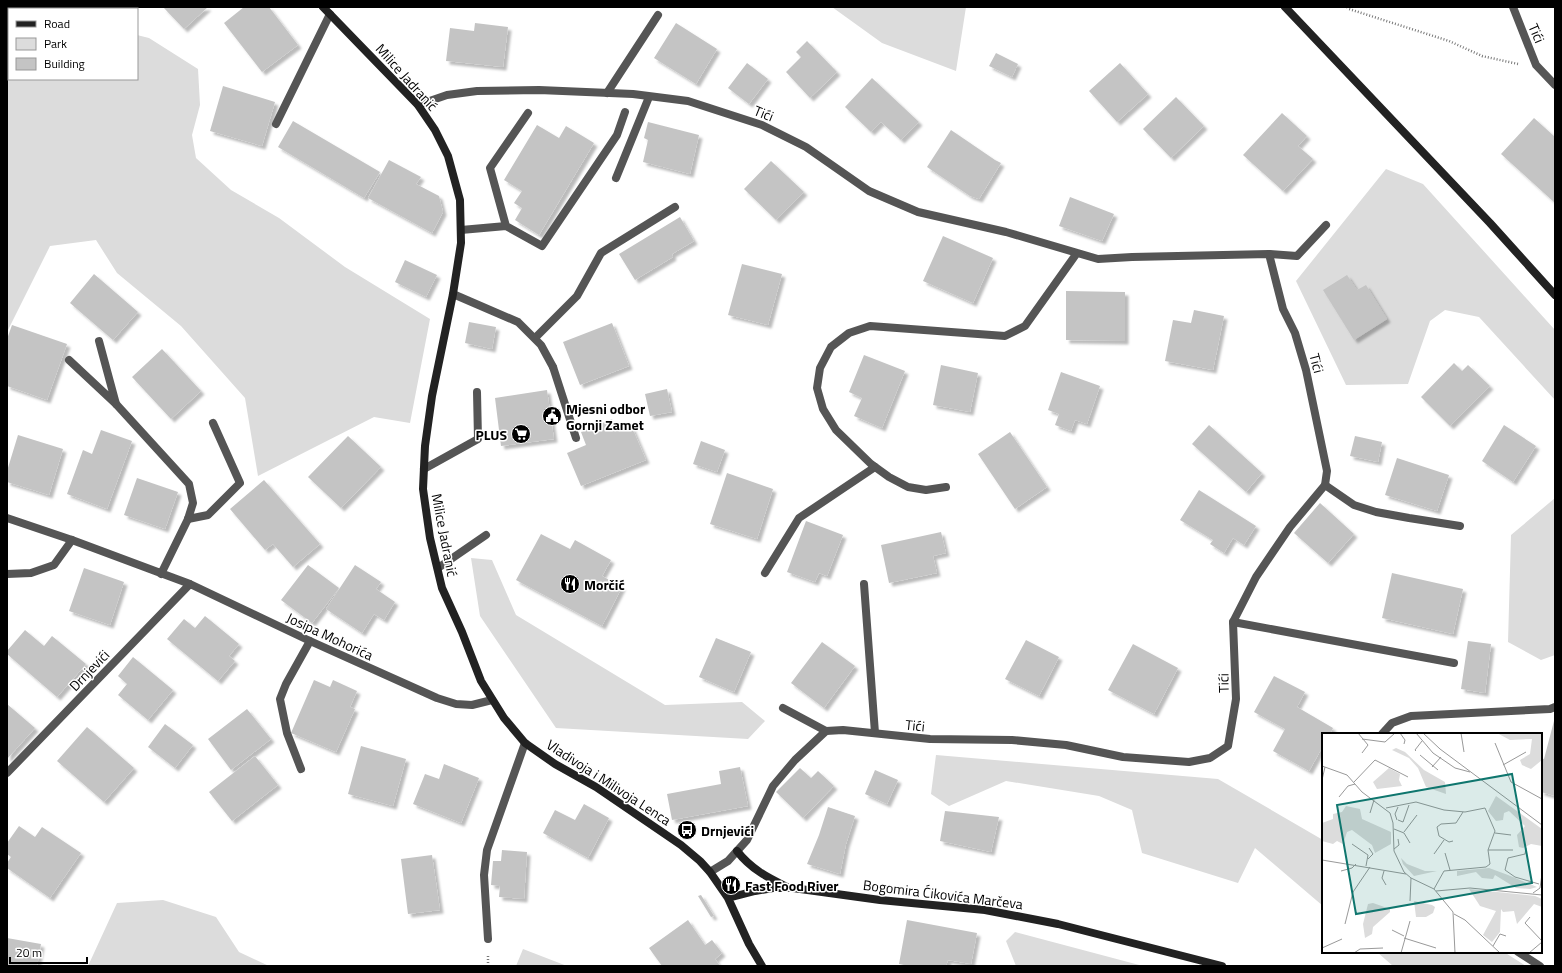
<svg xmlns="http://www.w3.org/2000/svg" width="1562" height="973" font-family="'Titillium Web',sans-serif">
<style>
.green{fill:#dcdcdc}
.building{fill:#c4c4c4;filter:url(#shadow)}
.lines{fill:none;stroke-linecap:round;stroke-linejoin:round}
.path{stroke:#777;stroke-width:2.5;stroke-dasharray:1 2;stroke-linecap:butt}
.lane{stroke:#555;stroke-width:8}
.street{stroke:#555;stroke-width:8}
.secondary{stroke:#222;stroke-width:8}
.labels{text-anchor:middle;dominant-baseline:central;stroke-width:3;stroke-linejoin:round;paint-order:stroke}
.street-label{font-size:14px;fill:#000;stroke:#fff}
.poi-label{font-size:14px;font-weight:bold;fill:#000;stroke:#fff;text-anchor:start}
.inset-road{fill:none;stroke:#999;stroke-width:1}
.view{fill:#0f766e;fill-opacity:0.15;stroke:#0f766e;stroke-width:2}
.inset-edge{fill:none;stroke:#000;stroke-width:2}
</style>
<defs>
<filter id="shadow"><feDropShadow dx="3.5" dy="3.5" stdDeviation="1" flood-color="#0004"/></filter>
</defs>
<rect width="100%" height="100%" fill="#fff"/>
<!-- green -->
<path class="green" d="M832,7h134l-10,64 -74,-28z
M137,35l12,3 49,31 2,36 -8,30 4,23 35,32 48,28 66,49 85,52 -20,104 -36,-6 -116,59 -13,-78 -64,-72 -64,-53 -21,-33 -46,6 -43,86v-255h2v2h128z
M1386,169l37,15 132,146v70l-76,-83 -34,-7 -15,11 -22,63 -62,1 -50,-104z
M1555,498v157l-14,5 -33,-18 3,-107z
M471,558l21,2 24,55 149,90 77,-3 23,19 -17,18 -192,-11 -76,-112z
M936,755l282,24 105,61v66l-68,-58 -17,35 -96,-30 -10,-43 -33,-14 -93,-15 -57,25 -18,-12z
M163,900l53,17 23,35 30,14h-181l29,-63z
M1015,932l128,34h-127l-10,-25z
M523,949l44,17h-51z
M1377,952h127l22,14h-133z"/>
<!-- building -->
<path class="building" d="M58,7h18l-2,2h-13z
M163,7h45l-24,22z
M244,7h25l29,38 -36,27 -38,-49z
M475,23l33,4 -5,40 -57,-6 4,-33 24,3z
M676,23l41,26 -21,35 -42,-26z
M807,41l30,31 -27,26 -24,-26 15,-15 -5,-5z
M996,53l22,11 -6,13 -23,-11z
M747,63l21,16 -19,25 -21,-16z
M1120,63l28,31 -31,28 -28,-31z
M872,78l47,44 -18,18 -20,-18 -10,10 -26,-25z
M223,86l52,16 -13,44 -52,-15z
M1176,97l28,29 -33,32 -28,-29z
M1282,113l25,23 -9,10 15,13 -30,32 -40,-36z
M1534,118l21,19v66l-54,-49z
M293,121l87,51 -16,26 -86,-51z
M648,122l51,13 -9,39 -47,-12 5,-22 -4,-2z
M537,125l22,13 7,-12 28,17 -55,92 -24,-15 7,-12 -8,-5 8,-12 -18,-11z
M951,130l44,30 6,3 -22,36 -9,-3 -43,-29z
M389,160l32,17 -5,7 23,12 4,16 -11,21 -64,-35z
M771,161l33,31 -28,28 -32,-31z
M1070,197l44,17 -12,27 -43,-15z
M680,217l14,24 -22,13 1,3 -38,23 -16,-26z
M943,236l50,22 -20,45 -50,-22z
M405,260l32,15 -11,22 -31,-15z
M742,264l40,10 -14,51 -40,-10z
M94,274l44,38 -25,28 -43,-37z
M1347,275l10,15 9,-5 21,34 -33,21 -31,-50z
M1066,291l59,1v49l-59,-1z
M1194,310l30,6 -11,54 -48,-9 8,-41 18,3z
M469,322l27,5 -4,22 -27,-6z
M612,323l17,43 -49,19 -17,-43z
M12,325l55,19 -20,56 -40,-14v-47z
M162,349l39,42 -30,28 -39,-42z
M864,355l41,16 -23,57 -28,-12 8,-18 -13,-6z
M1454,363l8,8 6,-6 22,21 -40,40 -29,-29z
M941,365l37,8 -8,39 -37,-7z
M1061,372l39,14 -13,38 -12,-4 -4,11 -16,-6 4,-11 -11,-4z
M667,389l5,23 -22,4 -5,-22z
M547,390l7,49 -53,7 -6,-48z
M612,419l5,12 14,-6 15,35 -65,26 -14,-33 19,-8 -5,-13z
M1209,425l53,48 -16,19 -54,-48z
M1504,425l32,21 -23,36 -31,-21z
M101,430l31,11 -25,68 -40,-15 16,-44 9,4z
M1010,432l37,55 -32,22 -37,-55z
M18,435l45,14 -14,46 -42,-13v-11z
M348,436l33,31 -40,41 -33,-31z
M1355,436l27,6 -4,20 -28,-6z
M701,441l24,9 -8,22 -24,-8z
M1397,458l52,17 -12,36 -52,-16z
M727,473l46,16 -16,50 -47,-15z
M137,478l41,14 -13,37 -41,-14z
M264,480l56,64 -27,23 -20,-23 -8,6 -35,-41z
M1199,490l57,36 -12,19 -11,-7 -9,15 -14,-9 3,-4 -33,-20z
M1320,503l34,31 -26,29 -34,-30z
M806,521l37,14 -16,41 -8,-3 -4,9 -28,-10z
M941,532l5,21 -13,3 4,17 -48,10 -8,-38z
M541,534l29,15 5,-9 36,20 -9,16 20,11 -20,39 -86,-46z
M308,565l31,23 -27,35 -31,-23z
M355,565l26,17 -5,7 19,13 -11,18 -10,-6 -12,19 -36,-24z
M84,568l40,14 -14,43 -41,-14z
M1392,573l71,16 -10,45 -71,-16z
M205,616l34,28 -10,12 6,5 -17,20 -51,-42 17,-20 11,9z
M25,630l19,16 8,-10 34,28 -29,33 -50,-43v-3z
M716,638l35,14 -17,40 -35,-15z
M1026,640l33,17 -20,39 -34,-17z
M1468,641l23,3 -6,49 -24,-4z
M822,642l33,24 -31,42 -33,-25z
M1133,644l45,24 -24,46 -46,-24z
M133,657l40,33 -25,30 -30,-25 9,-11 -9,-8z
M1274,676l31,16 -8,15 36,21 -3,6h-7v12l-14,25 -36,-20 12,-22 -31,-17z
M314,680l16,7 3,-7 24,11 -7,16 5,2 -19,43 -45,-19z
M7,704l28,24 -28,31z
M247,709l24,30 -40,31 -23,-31z
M1555,717v79l-14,-4v-34l3,1z
M165,724l28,21 -18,23 -27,-21z
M87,727l47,41 -30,34 -47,-41z
M361,746l45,13 -13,47 -45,-12z
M255,756l23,29 -46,36 -23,-29z
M444,764l35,14 -18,45 -48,-19 12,-30 14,5z
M740,767l8,39 -76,14 -5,-26 54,-10 -2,-13z
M800,768l11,10 7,-7 16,15 -31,32 -27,-26z
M875,770l23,10 -11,24 -22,-10z
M584,804l25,14 -21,40 -45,-25 12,-23 20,10z
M828,807l27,9 -9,28 -6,30 -33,-10 12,-29z
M945,811l54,6 -8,35 -51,-11z
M19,826l16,11 7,-10 39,26 -31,45 -43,-30v-5l4,-6 -4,-3v-11z
M502,850l25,2 -3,47 -25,-2 1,-11 -9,-1 2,-24h8z
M432,855l8,55 -32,4 -7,-55z
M701,895l13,21 -3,1 -13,-21z
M688,920l17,25 7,-5 10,13 -7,6 5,7h-58l-13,-18z
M907,920l70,13 -6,31 -23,-4 -2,6h-36l-11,-2z
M7,938l34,6 -4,22h-30z"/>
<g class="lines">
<!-- path -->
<path class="path" d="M1347,7l2,2 100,32 33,15 36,8
M488,966v-10"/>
<!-- lane -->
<path class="lane" d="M607,93l51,-78
M276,124l54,-110
M616,178l33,-81
M506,226l36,20 75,-111 8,-23
M461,230l45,-4 -16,-58 38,-55
M1269,254l28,2 29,-31
M535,338l42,-42 24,-43 74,-46
M99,341l17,63
M69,360l46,43
M553,367l23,71
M424,469l54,-30 -1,-47
M1325,485l29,20 22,7 33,6 51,8
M188,519l20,-4 32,-32 -27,-60
M438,568l48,-33
M765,573l34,-55 76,-51
M7,574l24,-1 23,-8 18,-25
M864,584l11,149
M1233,622l221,41
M783,708l43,23
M1382,734l10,-11 19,-7 139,-7 5,-2
M301,769l-14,-36 -7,-34 6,-15 24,-43
M1518,952l22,14"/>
<!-- street -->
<path class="street" d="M1513,7l23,58 19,20
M418,105l29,-10 30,-4 62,-1 94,4 55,7 74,24 44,22 63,44 49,21 88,20 92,27 34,-2 137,-3 14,55 12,24 11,37 21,101 -2,14 -35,42 -34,50 -23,45 3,77 -8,47 -18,12 -21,4 -66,-5 -57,-12 -54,-5 -82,-1 -87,-9 -17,1 -31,29 -22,26 -26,54 -19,21 -18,11
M453,294l65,28 23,23 12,22
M116,404l73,80 4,19 -5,16 -27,55
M946,487l-20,3 -18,-3 -19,-10 -18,-13 -35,-34 -13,-21 -6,-21 3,-20 11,-21 18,-14 21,-7 135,10 20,-10 52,-73
M7,518l65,22 118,44 120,57 127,57 19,6 16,1 20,-5
M7,773l183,-189
M488,939l-4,-64 3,-25 38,-107"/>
<!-- secondary -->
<path class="secondary" d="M323,7l95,98 17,25 13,26 12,44 1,43 -8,51 -21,102 -7,50 -2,43 7,49 12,50 20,44 19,49 23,37 21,25 30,21 41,23 85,58 19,16 10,11 18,26 21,46 13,22
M1285,7l205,216 65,72
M737,851c14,18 30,26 50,36
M728,898l27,-7 18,-3h20l87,12 105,10 73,14 164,42"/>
</g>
<!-- icons -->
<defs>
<symbol id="civic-disc" viewBox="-11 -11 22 22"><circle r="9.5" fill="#000" stroke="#fff"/><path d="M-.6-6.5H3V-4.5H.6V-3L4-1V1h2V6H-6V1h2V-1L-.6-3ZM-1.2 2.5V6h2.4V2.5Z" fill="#fff"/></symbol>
<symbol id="supermarket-disc" viewBox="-11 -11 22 22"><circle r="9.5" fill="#000" stroke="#fff"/><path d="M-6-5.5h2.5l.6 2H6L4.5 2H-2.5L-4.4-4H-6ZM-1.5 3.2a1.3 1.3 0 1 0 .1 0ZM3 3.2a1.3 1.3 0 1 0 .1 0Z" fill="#fff"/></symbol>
<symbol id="restaurant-disc" viewBox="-11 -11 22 22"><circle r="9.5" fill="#000" stroke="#fff"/><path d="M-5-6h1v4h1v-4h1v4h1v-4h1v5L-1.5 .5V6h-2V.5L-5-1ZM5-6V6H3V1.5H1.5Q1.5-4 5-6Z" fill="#fff"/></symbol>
<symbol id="bus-disc" viewBox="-11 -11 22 22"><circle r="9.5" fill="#000" stroke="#fff"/><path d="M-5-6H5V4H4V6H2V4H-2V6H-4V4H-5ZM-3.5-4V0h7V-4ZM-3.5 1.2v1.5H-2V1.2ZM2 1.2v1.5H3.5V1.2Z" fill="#fff"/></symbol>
</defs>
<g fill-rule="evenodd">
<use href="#civic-disc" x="541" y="405" width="22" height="22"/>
<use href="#supermarket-disc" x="510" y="423" width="22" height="22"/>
<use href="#restaurant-disc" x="559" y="573" width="22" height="22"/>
<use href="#bus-disc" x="676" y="819" width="22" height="22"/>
<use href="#restaurant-disc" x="720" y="874" width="22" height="22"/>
</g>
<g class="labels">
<!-- street labels -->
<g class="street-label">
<text transform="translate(1537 33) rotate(67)">Tići</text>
<text transform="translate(407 77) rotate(48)">Milice Jadranić</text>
<text transform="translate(764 113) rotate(22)">Tići</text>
<text transform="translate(1317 363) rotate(75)">Tići</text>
<text transform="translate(445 535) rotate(79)">Milice Jadranić</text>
<text transform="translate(330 636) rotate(25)">Josipa Mohorića</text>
<text transform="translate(89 670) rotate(-46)">Drnjevići</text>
<text transform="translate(1223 683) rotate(-91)">Tići</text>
<text transform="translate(915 725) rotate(6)">Tići</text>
<text transform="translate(609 782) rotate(33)">Vladivoja i Milivoja Lenca</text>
<text transform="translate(943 894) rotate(7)">Bogomira Ćikovića Marčeva</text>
</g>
<!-- poi labels -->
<g class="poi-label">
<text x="566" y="408">Mjesni odbor<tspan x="566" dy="16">Gornji Zamet</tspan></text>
<text x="507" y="434" text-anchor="end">PLUS</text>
<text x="584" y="584">Morčić</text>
<text x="701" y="830">Drnjevići</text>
<text x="745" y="885">Fast Food River</text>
</g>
</g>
<!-- overview -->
<g transform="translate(1322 733)">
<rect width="220" height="220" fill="#fff"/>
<path d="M175,0h45v27l-11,9 -9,-4 -2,-5 10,-6 2,-15 -22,1zM74,15l9,4 19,18 21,12 1,12 -20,-7 -8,-19 -9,-10 -17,-8zM67,35l11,6 -1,6 3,6 -25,3 -4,-7zM174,63l46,33v17l-11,-2 -8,4 -4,-1 -2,-12 8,-9 -16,-15 -5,2 -1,7 -7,1 -8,-10zM24,73l14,3 2,10 29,13v12l-16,9 -3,-8 -20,-15 -5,2 -4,12 -6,-3 -4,3 -11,-3v-18l11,-4v-5l9,-2zM79,125l6,6 18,7h12l-23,5 -11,-12zM167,135l19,7 29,12 -7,2 -14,-1 -21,-13 -2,4 -11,-1 -6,-6 -19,4v-5zM147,156l66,7 7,3v8l-8,-3 -17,20 -3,-13 -11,1 -2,-3 -1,23 -8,10 -9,-7 13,-24 -16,-5zM92,168l18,4 3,2 -2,6 -7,4h-10zM51,170l17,6v3l-17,15 -1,7 -7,4 -2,-14 5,-20z" fill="#dcdcdc"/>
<path class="inset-road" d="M36,0l10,12 -6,8M78,0l5,7 -1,4M94,0l17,20 22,15 15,4M101,0l17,16 102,76M139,0l3,19M40,6l23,3 10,-9M173,10l16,39 31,17M94,18l-1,-1 7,-9M98,22l18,15M181,32l23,-13M0,33l25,9 15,17 28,21 3,10 1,28 10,21 7,6 23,11 19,23 2,41M110,34l9,-10M0,47l3,-13M32,49l21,-22 33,17M17,64l9,-11 7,-2M64,75l30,-6 28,8 21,2 20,-4 10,23 -7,19 2,14 -4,3 -42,4 -10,18M48,80l4,-13M75,87l-2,-6 3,-7M76,87l5,2 6,-17M72,96l10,4 6,10M82,99l13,-17M173,100l16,2M131,108l-4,1 -10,-6 -2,-9 4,-3 15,-1 7,-11M30,111l16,11 -2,11M204,115l-1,6 -17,4 -3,12 10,7 24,7M72,116l5,-4 -1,-6M166,117h25M123,120l5,17M112,121l10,-14M46,126l5,-5 -4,-6M0,127l84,14M19,138l11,-3 4,-4M62,138l-2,7 4,7M114,158l34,-3 72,7M211,160l7,-5 2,-14M88,168l1,-23M132,181l11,6 35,33M208,184l-5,6 17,18M23,191l8,-32 17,-25M70,197l12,6M82,205l32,10M171,213l7,-12 6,2M0,215l20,-9M32,220l6,-4 23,-1M79,220l9,-32M207,220l13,-11"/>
<path class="view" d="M190,41l20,109 -176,31 -19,-109z"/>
<rect width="220" height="220" class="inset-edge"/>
</g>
<!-- border -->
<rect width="1562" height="973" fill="none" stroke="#000000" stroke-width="16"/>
<!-- legend -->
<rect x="8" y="8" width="130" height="72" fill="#ffffff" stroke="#999999"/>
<rect x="16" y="21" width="20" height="6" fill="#222222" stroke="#999999"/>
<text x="44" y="28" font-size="12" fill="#000000">Road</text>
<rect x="16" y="38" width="20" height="12" fill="#dcdcdc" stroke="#999999"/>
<text x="44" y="48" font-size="12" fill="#000000">Park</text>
<rect x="16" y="58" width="20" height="12" fill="#c4c4c4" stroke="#999999"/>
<text x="44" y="68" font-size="12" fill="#000000">Building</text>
<!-- scale -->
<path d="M10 957v6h77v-6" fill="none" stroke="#000000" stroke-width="2"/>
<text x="16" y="957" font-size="12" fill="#000000" stroke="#ffffff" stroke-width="3" paint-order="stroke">20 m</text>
</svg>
